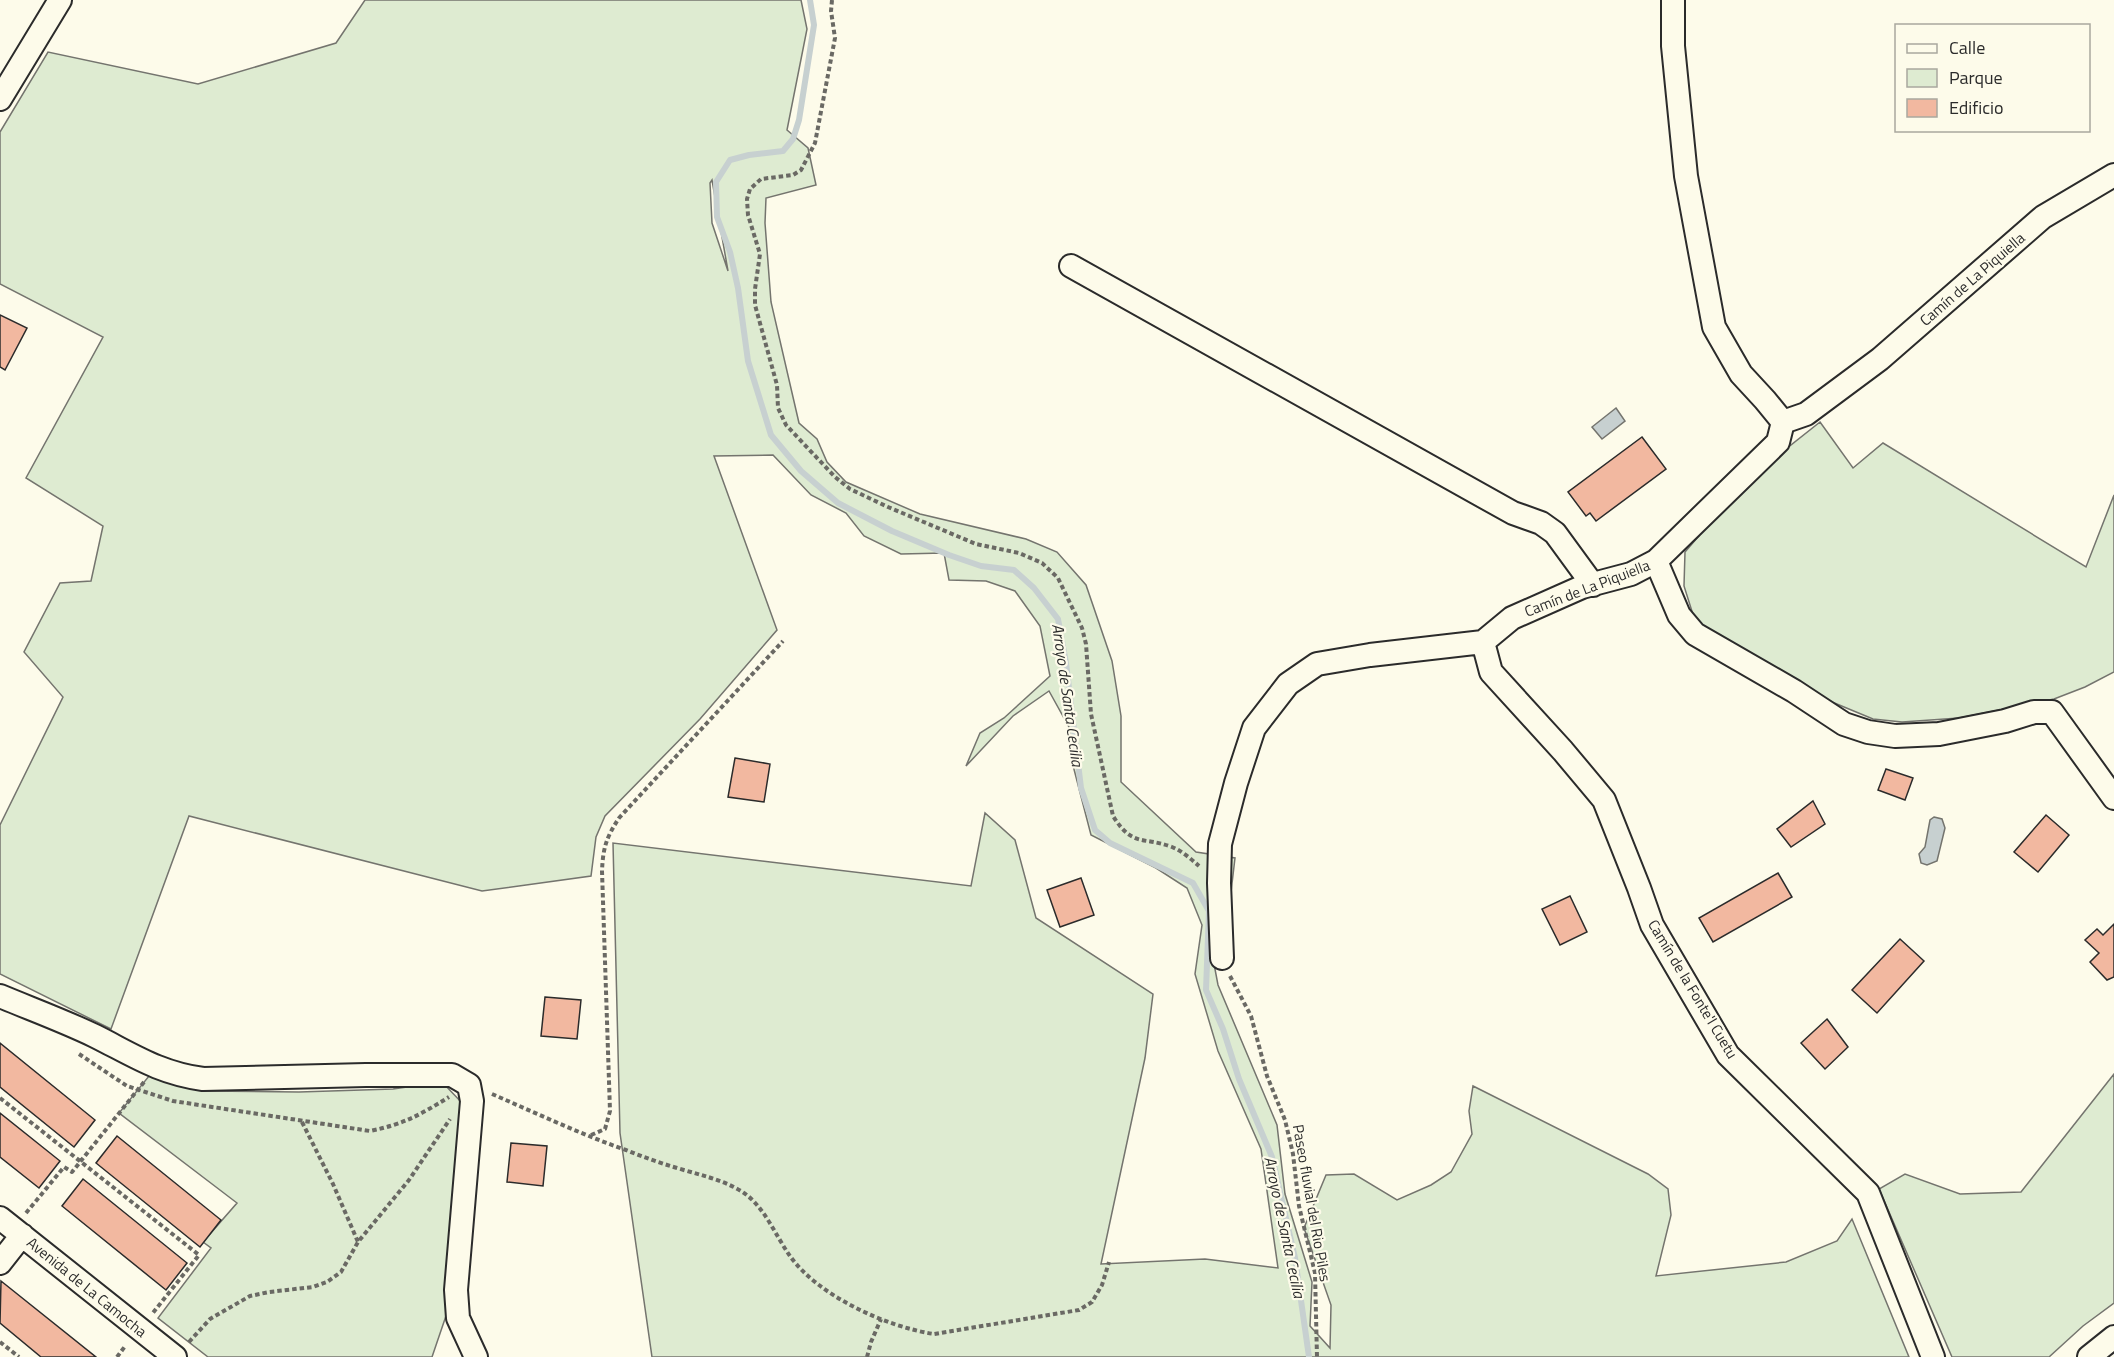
<svg xmlns="http://www.w3.org/2000/svg" width="2114" height="1357" font-family="'Titillium Web',sans-serif">
<style>
.green{fill:#deebd1;stroke:#74746e;stroke-width:1.5;fill-rule:evenodd}
.water{fill:#c7d0d0;stroke:#74746e;stroke-width:1.5}
.lines{fill:none;stroke-linecap:round;stroke-linejoin:round}
.stream{stroke:#c7d0d0;stroke-width:6}
.building{fill:#f2b8a0;stroke:#2b2b2b;stroke-width:1.5}
.minor-casing{stroke:#2b2b2b;stroke-width:26}
.path{stroke:#6a6964;stroke-width:4;stroke-dasharray:4.5 3;stroke-linecap:butt}
.minor{stroke:#fdfbea;stroke-width:22}
.labels{text-anchor:middle;dominant-baseline:central;stroke-width:4.5;stroke-linejoin:round;paint-order:stroke}
.street-label{font-size:15px;fill:#2b2b2b;stroke:#fdfbea}
.water-label{font-size:16px;font-style:italic;fill:#2b2b2b;stroke:#fdfbea}
</style>
<rect width="100%" height="100%" fill="#fdfbea"/>
<!-- green -->
<path class="green" d="M365,0h436l6,29 -20,101 21,18 8,37 -50,13 -1,25 6,79 28,121 18,16 10,23 19,20 74,32 106,25 31,13 29,33 26,76 9,55v66l75,70 39,6 -4,34 -20,56 7,37 59,140 8,69 27,88 -2,44 20,22 1,-43 -27,-77 22,-53 28,-1 43,26 34,-15 20,-13 21,-38 -3,-23 4,-25 175,88 20,15 3,26 -15,61 130,-14 51,-21 15,-22 57,138h-1257l-32,-224 -7,-290 358,43 14,-73 30,27 21,78 117,76 -8,64 -44,206 104,-5 73,9 -17,-119 -43,-98 -23,-77 7,-49 -15,-37 -31,-20 -65,-33 -22,-85 1,-21 -21,-38 -36,25 -47,50 14,-33 24,-15 46,-42 -10,-50 -25,-35 -29,-10 -37,-1 -5,-27 -43,1 -37,-18 -18,-23 -35,-18 -38,-40 -59,1 63,174 -77,89 -95,97 -9,21 -5,39 -109,15 -293,-75 -78,213 -111,-55v-149l63,-128 -39,-45 36,-69 31,-2 12,-55 -77,-48 77,-141 -103,-53v-152l48,-80 150,32 138,-41zM712,180l16,91 -16,-48 -2,-40z
M1820,422l33,46 30,-25 203,124 28,-72v177l-29,15 -31,12 -95,19 -57,4 -29,-3 -41,-17 -137,-81 -11,-35 1,-34 63,-73z
M2114,1074v229l-31,23 -34,31h-97l-73,-168 26,-15 55,20 61,-2z
M149,1076l56,15 94,1 94,-3 49,-7 24,25 -17,200 -17,50h-224l-50,-39 53,-70 -8,-6 34,-39 -118,-90z"/>
<!-- water -->
<path class="water" d="M1616,408l9,13 -23,18 -10,-12z
M1934,817l8,2 3,9 -8,33 -10,4 -6,-2 -2,-9 6,-7 5,-27z"/>
<g class="lines">
<!-- stream -->
<path class="stream" d="M810,0l4,25 -15,95 -6,19 -10,12 -34,4 -19,5 -14,22 1,35 13,35 8,36 10,73 23,74 30,36 37,32 54,28 57,24 32,11 33,4 20,18 24,31 8,44 15,125 14,42 15,13 83,40 16,28 -3,79 17,39 16,50 33,78 23,101 14,99"/>
</g>
<!-- building -->
<path class="building" d="M0,315l27,13 -22,42 -5,-3z
M1642,437l24,32 -70,52 -6,-8 -4,3 -18,-24z
M735,758l35,6 -6,38 -36,-5z
M1886,769l27,9 -8,22 -27,-10z
M1813,801l12,23 -34,23 -14,-18z
M2046,815l23,20 -31,37 -24,-20z
M1778,873l14,24 -79,45 -14,-24z
M1081,878l13,37 -34,12 -13,-37z
M1570,896l17,36 -27,13 -18,-36z
M2114,924v53l-7,3 -17,-18 9,-9 -14,-13 12,-11 6,6z
M1900,939l24,22 -47,52 -25,-23z
M545,997l36,3 -4,39 -36,-3z
M1827,1019l21,28 -23,22 -24,-26z
M0,1043l95,77 -21,27 -74,-60z
M0,1113l60,48 -21,27 -39,-31z
M117,1136l104,84 -21,27 -104,-84z
M511,1143l36,3 -4,40 -36,-4z
M83,1179l104,84 -21,27 -104,-84z
M1,1281l95,76h-55l-41,-34z"/>
<g class="lines">
<defs>
<path id="minor" d="M1673,0v46l13,130 28,151 27,47 24,26 18,22
M0,99l60,-99
M1071,266l442,247 28,10 14,10 38,52
M1656,561l23,54 16,19 99,57 50,33 24,8 27,4 44,-2 66,-13 29,-9h18l62,86
M1483,642l8,30 72,79 41,49 35,88 13,37 76,130 140,138 65,164
M1222,958l-3,-75 1,-39 16,-61 18,-55 34,-44 29,-20 53,-9 113,-13 29,-24 70,-31 49,-13 25,-13 122,-119 5,-20 23,-8 74,-55 163,-142 71,-42
M0,996c31,13 64,25 95,40 38,19 64,37 108,43l163,-4h86l17,10 3,16 -16,189 2,28 18,39
M0,1218l175,139
M0,1263l22,-28
M2089,1357l25,-20"/>
</defs>
<!-- minor casing -->
<use href="#minor" class="minor-casing"/>
<!-- path -->
<path class="path" d="M832,0l-1,11 4,27 -20,105 -14,27 -8,5 -32,4 -11,10 -3,10 1,16 12,39 -5,35v16l22,80 1,23 8,17 49,52 15,12 38,18 88,37 43,9 23,10 16,15 24,50 4,16 5,70 22,102c20,32 30,20 59,31 10,4 19,12 27,19
M1230,976l21,40 16,60 18,44 8,34 6,52 16,67 2,84
M79,1054l48,32 46,15 197,30c34,-7 50,-16 79,-34
M492,1094c44,19 88,40 134,56 17,7 34,13 51,18 23,7 44,11 64,23 23,14 34,44 49,65 28,40 97,71 144,78l145,-24 13,-8 10,-17 7,-23
M0,1098l199,157 -47,59
M302,1122l31,62 25,58
M591,1135l14,-6 5,-18 -8,-240c1,-23 4,-33 17,-53l164,-177
M26,1213l38,-46 8,5 72,-90
M0,1342l19,15
M189,1342l21,-23 40,-23 19,-4 44,-5 14,-5 14,-10 17,-30 51,-62 41,-61
M117,1357l9,-12
M867,1357l4,-15 10,-23"/>
<!-- minor -->
<use href="#minor" class="minor"/>
</g>
<g class="labels">
<!-- street labels -->
<g class="street-label">
<text transform="translate(1972 279) rotate(-41)">Camín de La Piquiella</text>
<text transform="translate(1587 588) rotate(-21)">Camín de La Piquiella</text>
<text transform="translate(1693 989) rotate(59)">Camín de la Fonte'l Cuetu</text>
<text transform="translate(1312 1203) rotate(80)">Paseo fluvial del Rio Piles</text>
<text transform="translate(87 1287) rotate(39)">Avenida de La Camocha</text>
</g>
<!-- water labels -->
<g class="water-label">
<text transform="translate(1068 695) rotate(82)">Arroyo de Santa Cecilia</text>
<text transform="translate(1285 1227) rotate(78)">Arroyo de Santa Cecilia</text>
</g>
</g>
<!-- legend -->
<rect x="1895" y="24" width="195" height="108" fill="#fdfbea" stroke="#a9a89e" stroke-width="1.5"/>
<rect x="1907" y="44" width="30" height="9" fill="#fdfbea" stroke="#a9a89e" stroke-width="1.5"/>
<text x="1949" y="54" font-size="18" fill="#2b2b2b">Calle</text>
<rect x="1907" y="69" width="30" height="18" fill="#deebd1" stroke="#a9a89e" stroke-width="1.5"/>
<text x="1949" y="84" font-size="18" fill="#2b2b2b">Parque</text>
<rect x="1907" y="99" width="30" height="18" fill="#f2b8a0" stroke="#a9a89e" stroke-width="1.5"/>
<text x="1949" y="114" font-size="18" fill="#2b2b2b">Edificio</text>
</svg>
